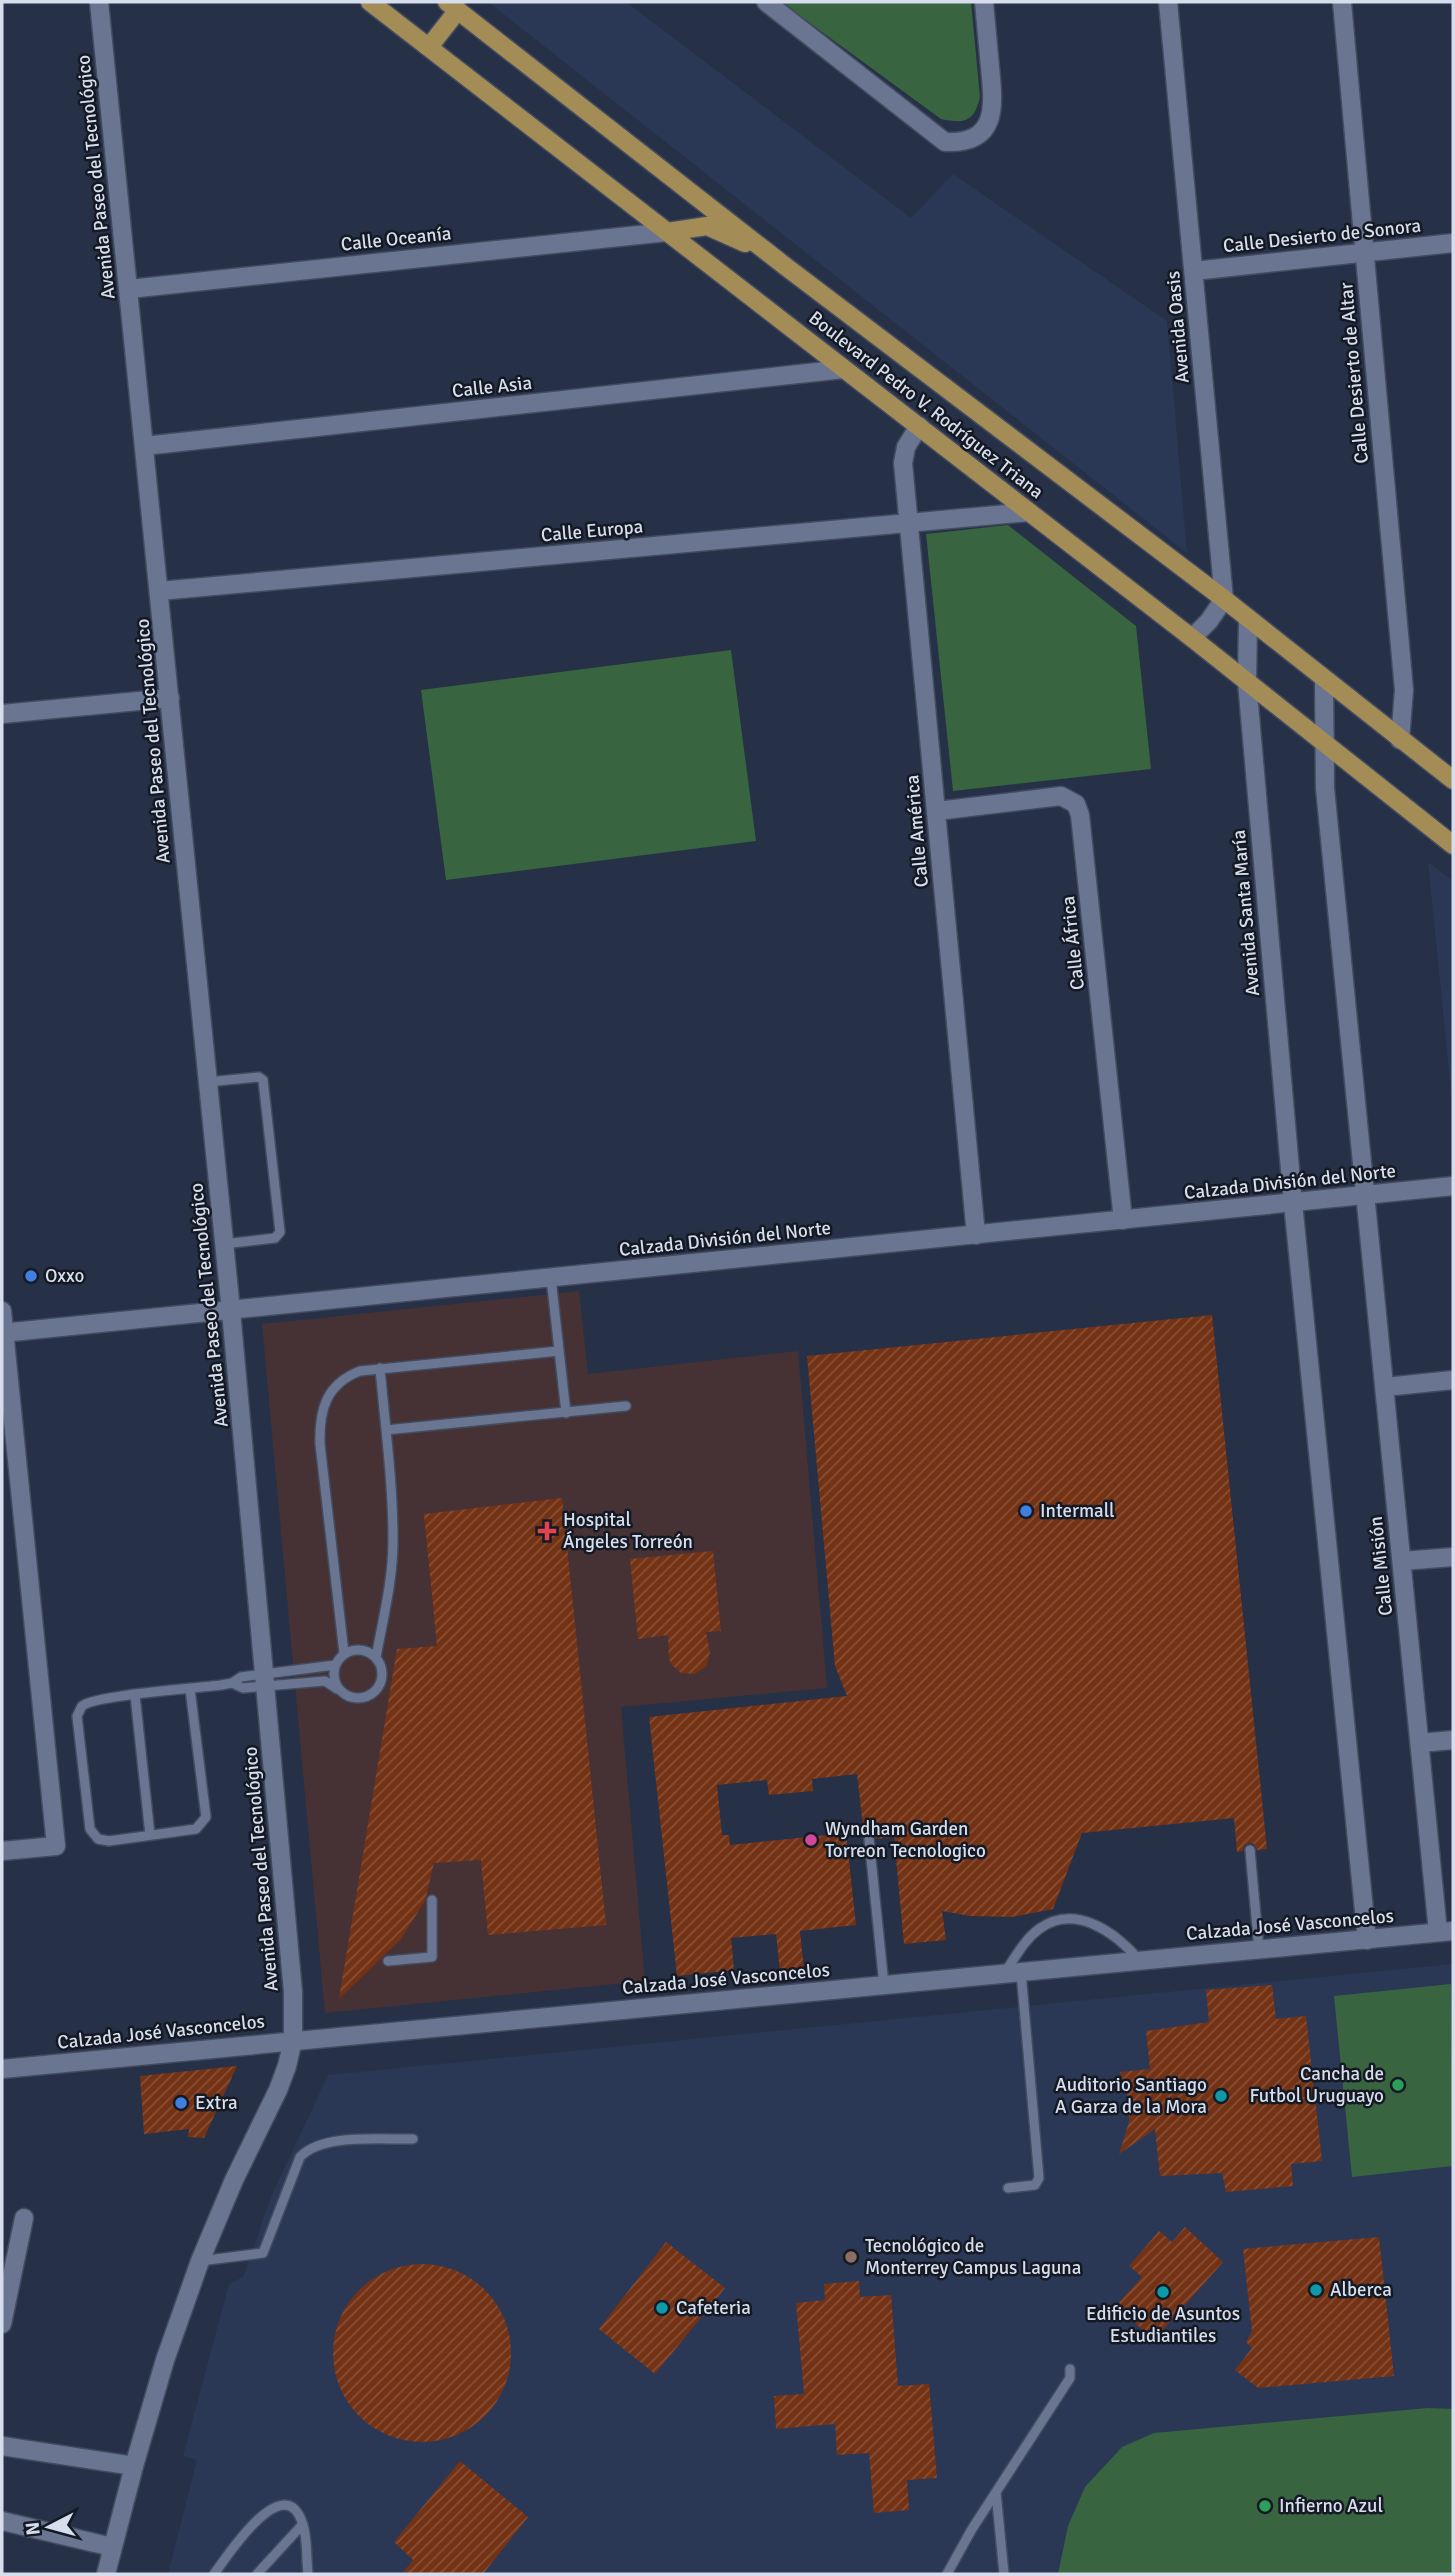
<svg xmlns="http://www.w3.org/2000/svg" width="1455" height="2576" font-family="Signika,sans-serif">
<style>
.built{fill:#2b3855}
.medical{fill:#463235}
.park{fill:#38643f}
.building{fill:url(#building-hatch)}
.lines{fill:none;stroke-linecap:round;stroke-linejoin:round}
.lane-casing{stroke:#434b5f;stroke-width:12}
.street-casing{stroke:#434b5f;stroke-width:21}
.secondary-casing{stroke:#434b5f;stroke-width:21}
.primary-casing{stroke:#434b5f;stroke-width:21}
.lane{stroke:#6a7691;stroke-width:9}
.street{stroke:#6a7691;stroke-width:18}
.secondary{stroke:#6a7691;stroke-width:18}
.primary{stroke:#a48c57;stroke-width:18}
.shop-dot{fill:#3f7fe0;stroke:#141923;stroke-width:2.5}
.health-dot{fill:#e0444e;stroke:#141923;stroke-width:2.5}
.hotel-dot{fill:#d1479c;stroke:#141923;stroke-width:2.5}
.leisure-dot{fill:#2e9e5b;stroke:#141923;stroke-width:2.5}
.culture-dot{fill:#0f9aa8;stroke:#141923;stroke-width:2.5}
.education-dot{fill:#8d6e63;stroke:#141923;stroke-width:2.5}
.labels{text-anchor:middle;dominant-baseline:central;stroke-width:5;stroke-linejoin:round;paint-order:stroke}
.street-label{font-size:19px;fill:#d6ddec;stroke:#141923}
.poi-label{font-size:19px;fill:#d6ddec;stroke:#141923;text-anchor:start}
</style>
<defs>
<pattern id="building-hatch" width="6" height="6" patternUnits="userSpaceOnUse" patternTransform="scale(1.75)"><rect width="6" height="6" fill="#743215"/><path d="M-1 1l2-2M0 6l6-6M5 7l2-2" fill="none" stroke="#874f37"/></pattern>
</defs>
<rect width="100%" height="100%" fill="#263047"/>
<!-- built -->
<path class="built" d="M488,2h138l285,216 42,-44 214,147 20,232z
M1428,862l25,19v232v-1z
M1453,1964v610h-1285l29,-114 -14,-4 46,-172 14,-7 28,-80 57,-122z"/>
<!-- medical -->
<path class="medical" d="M579,1291l9,83 210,-23 29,337 -206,19 24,274 -320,32 -63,-689z"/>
<!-- park -->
<path class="park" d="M781,2h190l9,95c-6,25 -15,27 -39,22z
M1008,525l128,101 15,143 -198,22 -27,-257z
M731,650l25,191 -310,39 -25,-190z
M1451,1984l2,182 -101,11 -18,-181z
M1428,2408l25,1v165h-395l10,-48 17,-39 37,-40 32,-14z"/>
<!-- building -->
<path class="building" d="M1212,1315l55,534 -10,1 -3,-6 -5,-1 -5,3 -1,5 -6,1 -3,-34 -152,15 -29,76 -41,8 -42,-1 -28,-5 4,29 -42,4 -10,-107 -18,2 -2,-5 -5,-2 -5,3 -7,-61 -45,5 1,12 -44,4 -2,-15 -50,5 5,50h7l1,10 116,-12 10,92 -56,6 4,39 -24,2 -4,-38 -45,4 3,32 -57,6 -28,-259 198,-21 -12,-30 -28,-310z
M562,1498l44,427 -118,10 -7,-75 -47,3 -9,38 -25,39 -61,59 58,-350 40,-3 -13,-132z
M713,1551l8,80 -15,1 4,20 -4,14 -11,8 -14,-1 -10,-9 -2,-6 -1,-23 -30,4 -8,-80z
M1272,1985l4,34 30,-3 16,145 -31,3 2,22 -67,6 -4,-19 -62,3 -5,-47 -36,25 10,-32 1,-18 -10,-32 30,-3 -4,-38 63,-9 -3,-32z
M237,2066l-33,72 -16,-1 1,-8 -45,5 -4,-58z
M1185,2227l38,35 -69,78 -38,-34 26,-29 -13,-11 30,-35 13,11z
M1379,2237l15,139 -136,12 -23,-18 17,-22 -6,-6 6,-11 -9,-82z
M666,2242l59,46 -70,86 -56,-45z
M333 2353a89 89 0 1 1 178 0a89 89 0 1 1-178 0Z
M859,2281l1,16 31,-2 7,91 31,-2 8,94 -30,2 2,30 -35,3 -5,-60 -32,2 -2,-31 -59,5 -2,-33 30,-2 -8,-91 29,-3 -1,-16z
M460,2461l68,56 -45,57h-81l11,-14 -19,-18z"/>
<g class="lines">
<defs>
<path id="lane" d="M207,1082l52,-5 4,3 17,152 -5,6 -51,6
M551,1278l15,135
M386,1430l240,-24
M334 1674a24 24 0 1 1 48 0a24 24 0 1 1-48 0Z
M344,1653l-24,-209c-1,-34 6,-60 40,-73l199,-20
M376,1657c7,-38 17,-77 17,-117 0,-57 -8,-115 -13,-172
M232,1683l11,5 82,-7 12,8
M190,1689l16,128 -10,12 -87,12 -11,-2 -8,-10 -13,-113c2,-3 3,-7 5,-10 12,-11 117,-18 139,-21l11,-2 9,-6 94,-12
M135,1695l15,140
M869,1839l15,146
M1250,1850l9,100
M388,1961l44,-4v-57
M1005,1972c10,-14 19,-32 34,-43 36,-26 76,3 100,31
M1008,2188l27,-3 4,-7 -18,-206
M200,2261l63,-8 37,-96c23,-24 80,-17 113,-18
M996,2492l8,82
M214,2574c12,-16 64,-97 85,-59 9,16 7,41 9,59
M257,2574l46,-50
M947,2574l25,-45 98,-151v-9"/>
<path id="street" d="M766,2l179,140c53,2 49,-35 45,-75 -2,-22 -4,-44 -6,-65
M1168,2l56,597 -15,22 -17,17
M1342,2l62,688 -4,50
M1194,271l259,-28
M129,289l538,-57
M919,426l-13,21 -3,16 73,772
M144,446l700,-77
M159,591l870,-79
M1248,619l-1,63 46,521 74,737
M1324,679l1,109 113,1144
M2,714l168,-16
M937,811l124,-15 15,8 4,11 43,405
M2,1311l54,535 -54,5
M1385,1387l68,-7
M1402,1561l51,-4
M1420,1743l33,-3
M2,2324l22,-106
M2,2446l132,20
M2,2521l110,26"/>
<path id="secondary" d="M99,2l132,1309 62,681v48l-6,26 -9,24 -44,90 -34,81 -35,99 -31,106 -28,108
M2,1333l1451,-147
M2,2069l1451,-138"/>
<path id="primary" d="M370,2l822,636 261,207
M447,2l338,264 439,333 229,181
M429,47l29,-37
M667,232l40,-6 38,17"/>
</defs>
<!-- lane casing -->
<use href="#lane" class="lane-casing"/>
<!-- street casing -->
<use href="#street" class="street-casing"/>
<!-- secondary casing -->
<use href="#secondary" class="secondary-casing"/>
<!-- primary casing -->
<use href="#primary" class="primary-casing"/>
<!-- lane -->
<use href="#lane" class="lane"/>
<!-- street -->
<use href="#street" class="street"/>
<!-- secondary -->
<use href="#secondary" class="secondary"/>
<!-- primary -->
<use href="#primary" class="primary"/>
</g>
<!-- markers -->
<g class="shop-dot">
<circle cx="31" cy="1276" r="7"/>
<circle cx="1026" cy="1511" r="7"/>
<circle cx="181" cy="2103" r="7"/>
</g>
<path class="health-dot" d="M543.5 1520.5h7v7h7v7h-7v7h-7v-7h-7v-7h7z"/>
<circle class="hotel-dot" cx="811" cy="1840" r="7"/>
<g class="leisure-dot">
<circle cx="1398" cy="2085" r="7"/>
<circle cx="1265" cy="2506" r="7"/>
</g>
<g class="culture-dot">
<circle cx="1221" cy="2096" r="7"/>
<circle cx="1316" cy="2290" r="7"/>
<circle cx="1163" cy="2292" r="7"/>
<circle cx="662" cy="2308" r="7"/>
</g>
<circle class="education-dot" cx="851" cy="2257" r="7"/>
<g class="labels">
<!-- street labels -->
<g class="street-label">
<text transform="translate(96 177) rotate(-96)">Avenida Paseo del Tecnológico</text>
<text transform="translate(1322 236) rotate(-6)">Calle Desierto de Sonora</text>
<text transform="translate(396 239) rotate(-6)">Calle Oceanía</text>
<text transform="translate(1178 327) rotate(-95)">Avenida Oasis</text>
<text transform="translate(1354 373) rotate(-95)">Calle Desierto de Altar</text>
<text transform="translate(492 387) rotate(-6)">Calle Asia</text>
<text transform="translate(926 405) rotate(38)">Boulevard Pedro V. Rodríguez Triana</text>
<text transform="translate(592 531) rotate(-5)">Calle Europa</text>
<text transform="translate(153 741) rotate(-95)">Avenida Paseo del Tecnológico</text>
<text transform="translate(917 831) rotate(-95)">Calle América</text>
<text transform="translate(1246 913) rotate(-95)">Avenida Santa María</text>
<text transform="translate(1073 943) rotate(-96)">Calle África</text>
<text transform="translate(1290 1182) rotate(-6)">Calzada División del Norte</text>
<text transform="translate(725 1239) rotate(-6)">Calzada División del Norte</text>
<text transform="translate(209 1305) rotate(-96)">Avenida Paseo del Tecnológico</text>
<text transform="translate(1381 1566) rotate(-96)">Calle Misión</text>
<text transform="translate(261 1869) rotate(-95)">Avenida Paseo del Tecnológico</text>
<text transform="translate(1290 1925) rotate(-5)">Calzada José Vasconcelos</text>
<text transform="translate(726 1979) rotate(-5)">Calzada José Vasconcelos</text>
<text transform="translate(161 2032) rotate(-6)">Calzada José Vasconcelos</text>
</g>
<!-- poi labels -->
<g class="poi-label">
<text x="45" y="1276">Oxxo</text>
<text x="1040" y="1511">Intermall</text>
<text x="563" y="1520">Hospital<tspan x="563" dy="22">Ángeles Torreón</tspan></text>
<text x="825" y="1829">Wyndham Garden<tspan x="825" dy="22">Torreon Tecnologico</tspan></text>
<text x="1384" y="2074" text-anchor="end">Cancha de<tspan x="1384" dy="22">Futbol Uruguayo</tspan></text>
<text x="1207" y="2085" text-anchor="end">Auditorio Santiago<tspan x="1207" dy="22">A Garza de la Mora</tspan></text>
<text x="195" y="2103">Extra</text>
<text x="865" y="2246">Tecnológico de<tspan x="865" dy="22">Monterrey Campus Laguna</tspan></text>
<text x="1330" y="2290">Alberca</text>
<text x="676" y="2308">Cafeteria</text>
<text x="1163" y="2314" text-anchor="middle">Edificio de Asuntos<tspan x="1163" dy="22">Estudiantiles</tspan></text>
<text x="1279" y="2506">Infierno Azul</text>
</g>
</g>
<!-- border -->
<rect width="1455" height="2576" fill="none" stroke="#d6ddec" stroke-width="7"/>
<!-- north arrow -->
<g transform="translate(49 2527) rotate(264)" stroke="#141923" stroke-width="5" paint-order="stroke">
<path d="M0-5L12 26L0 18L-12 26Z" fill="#d6ddec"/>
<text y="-10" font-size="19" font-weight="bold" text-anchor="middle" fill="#d6ddec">N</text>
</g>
</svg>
